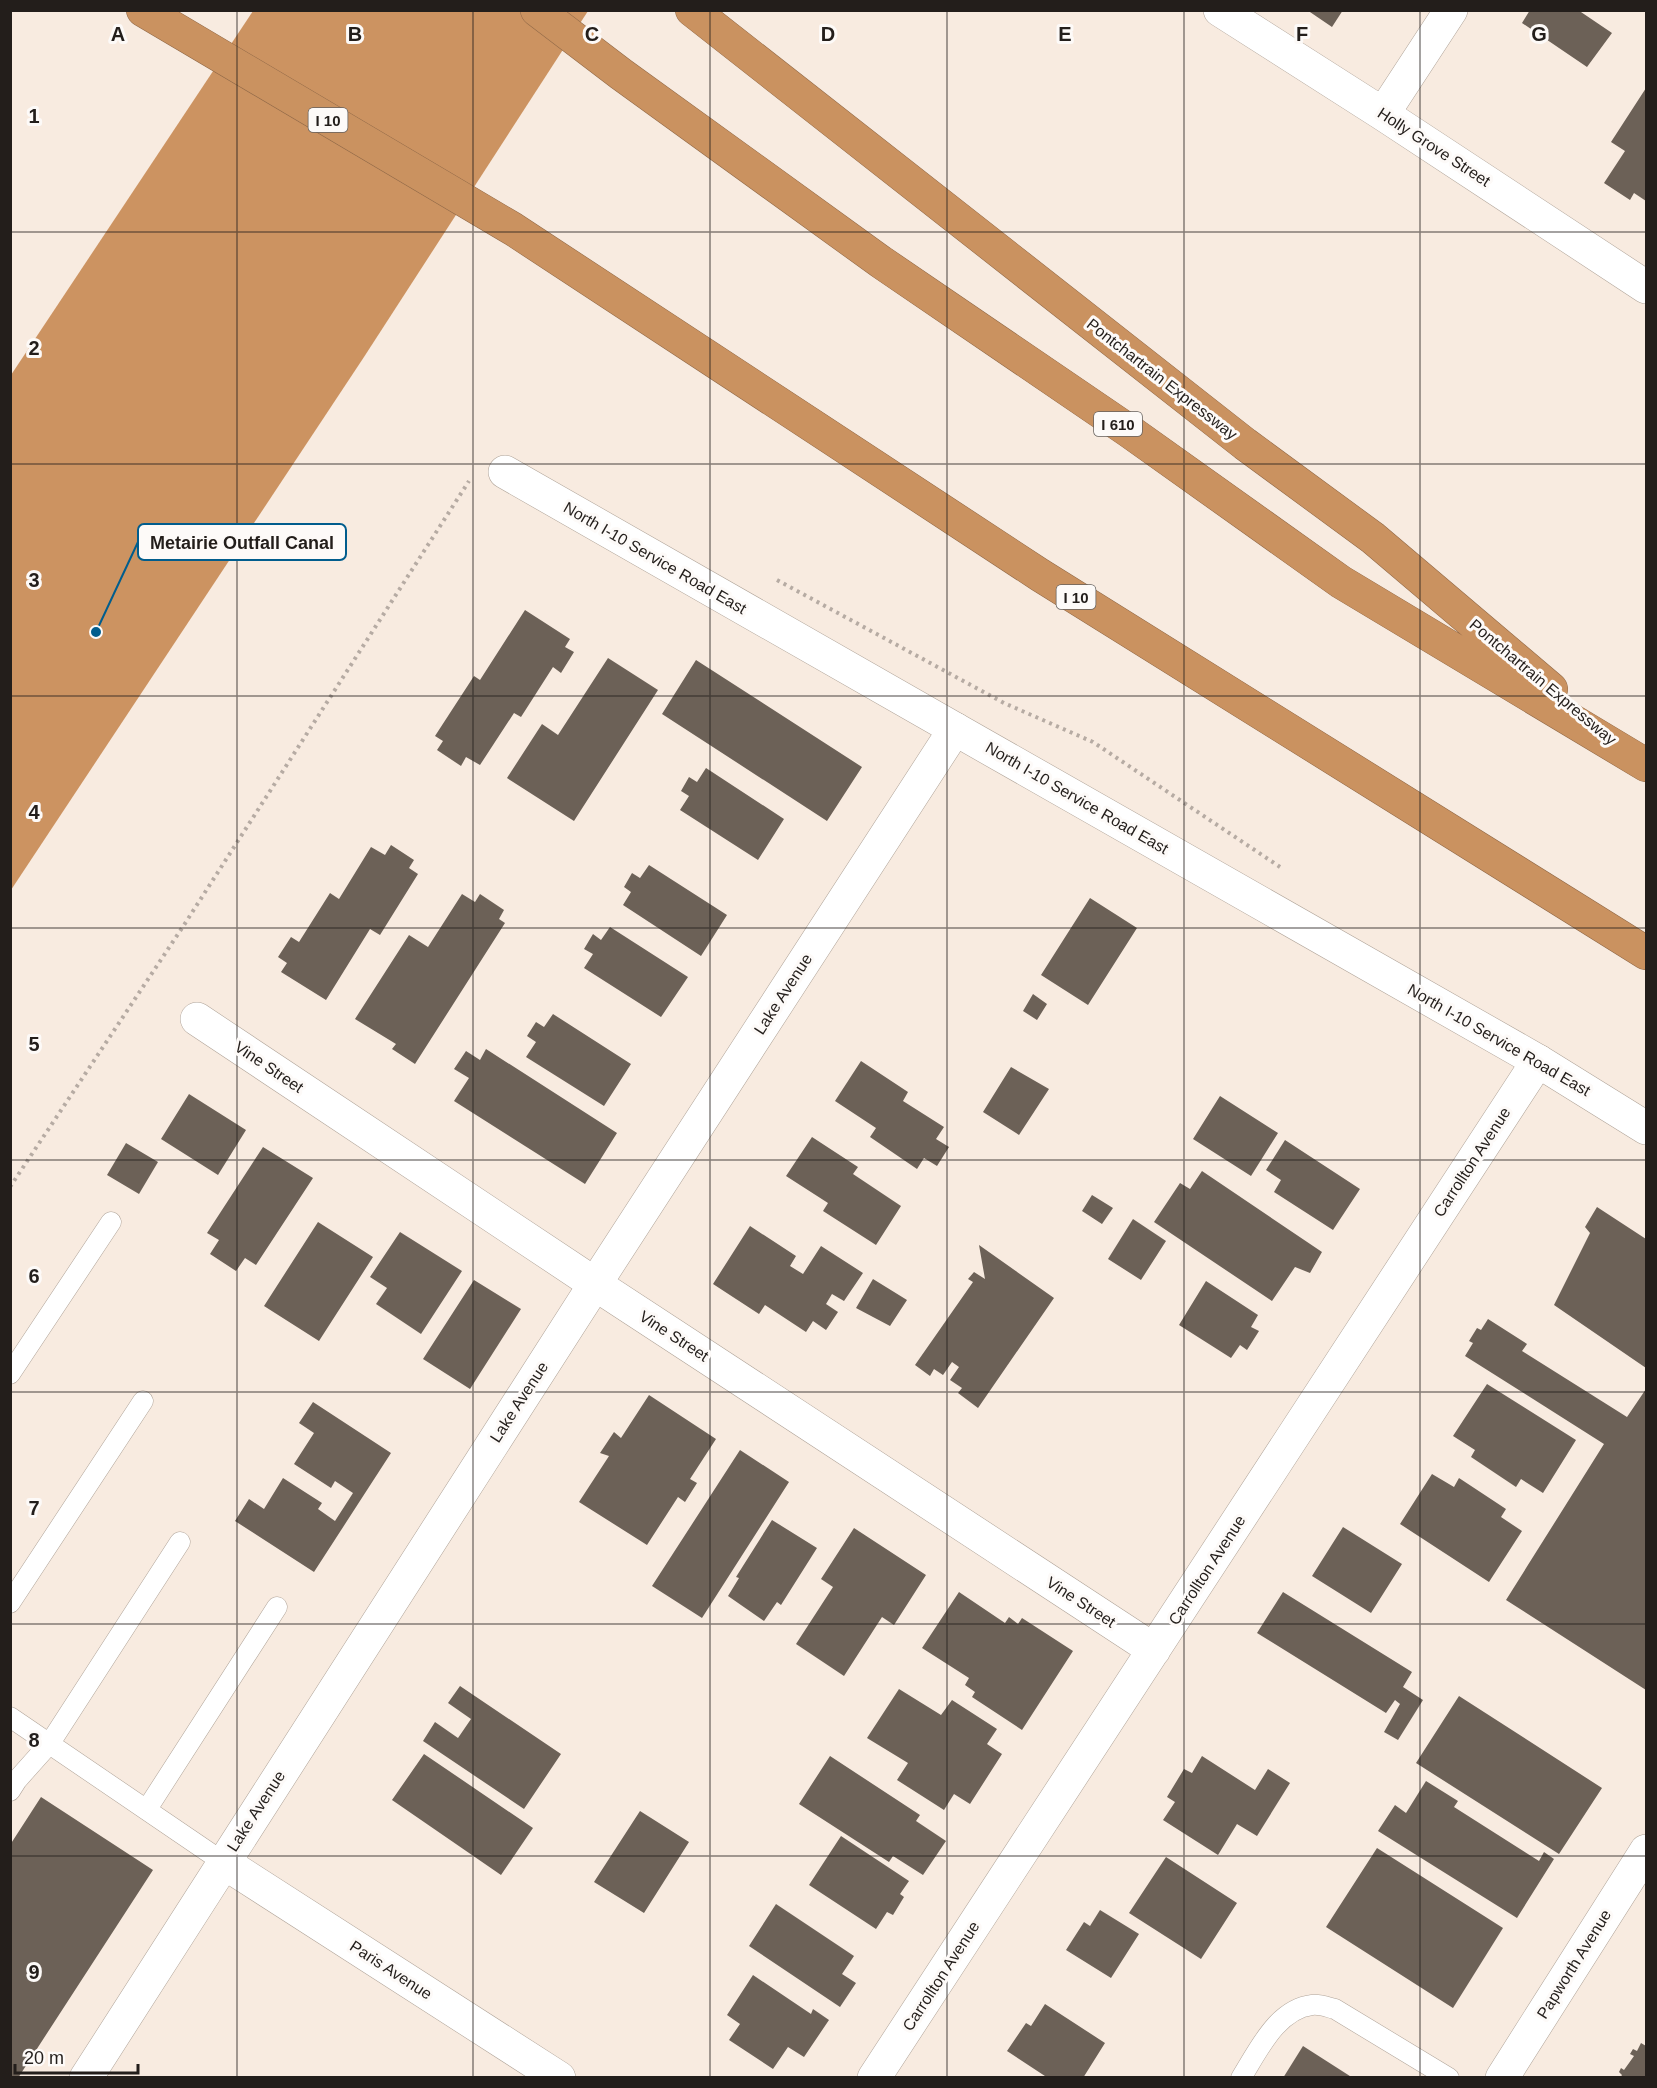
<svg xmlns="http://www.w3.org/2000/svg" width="1657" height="2088" font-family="Arial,sans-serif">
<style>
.water{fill:#cc9361}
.building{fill:#6c6157}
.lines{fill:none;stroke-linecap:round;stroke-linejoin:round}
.lane-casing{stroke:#b0a499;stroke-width:21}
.street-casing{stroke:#b0a499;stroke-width:34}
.secondary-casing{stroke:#b0a499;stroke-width:34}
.highway-casing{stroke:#906948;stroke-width:34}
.path{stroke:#b6aba3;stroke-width:4;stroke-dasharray:3 4.5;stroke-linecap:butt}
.lane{stroke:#fff;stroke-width:20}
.street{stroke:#fff;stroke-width:33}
.secondary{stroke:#fff;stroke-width:33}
.highway{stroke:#ca9260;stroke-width:33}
.grid{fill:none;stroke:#231e1b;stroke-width:1.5;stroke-opacity:0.55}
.labels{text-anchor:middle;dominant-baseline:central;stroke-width:6;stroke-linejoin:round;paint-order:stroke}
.shield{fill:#fdfaf8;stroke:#64605d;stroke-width:1.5}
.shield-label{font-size:15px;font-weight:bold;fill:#231e1b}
.street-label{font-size:16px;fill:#231e1b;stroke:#fdfaf8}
.grid-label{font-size:20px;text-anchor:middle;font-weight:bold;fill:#231e1b;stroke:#fdfaf8;stroke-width:6;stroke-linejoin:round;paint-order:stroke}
.leader{fill:none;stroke:#015d8d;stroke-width:2}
.callout-dot{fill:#015d8d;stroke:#fdfaf8;stroke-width:2}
.callout{fill:#fdfaf8;stroke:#015d8d;stroke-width:2}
.callout-label{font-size:18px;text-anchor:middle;font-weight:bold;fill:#231e1b}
</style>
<rect width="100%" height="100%" fill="#f8ebe0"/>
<!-- water -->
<path class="water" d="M253,11h335l-224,346 -353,533v-515z"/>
<!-- building -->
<path class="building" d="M1307,10h36l-11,17z
M1530,10h48l34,23 -25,34 -65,-44z
M1646,88v113l-12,-8 -4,7 -26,-17 21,-32 -14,-9z
M525,610l45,29 -5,8 9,5 -13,21 -8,-6 -32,50 -7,-4 -34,52 -14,-8 -5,9 -24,-16 6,-9 -8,-5 39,-60 6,4z
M608,658l50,32 -84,131 -67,-43 35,-54 16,11z
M696,660l166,107 -35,54 -165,-107z
M706,768l78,51 -26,41 -78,-50 9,-14 -8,-5 8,-14 8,5z
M391,845l23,15 -5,8 9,6 -38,61 -10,-6 -44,71 -45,-28 6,-9 -9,-6 13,-20 8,5 31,-49 9,6 32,-52 14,8z
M649,865l78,50 -26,41 -78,-51 8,-13 -7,-5 8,-14 8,5z
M462,894l13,8 5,-8 24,16 -5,9 6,4 -90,141 -23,-15 4,-5 -41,-25 54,-84 19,12z
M1090,898l47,30 -49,77 -47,-30z
M610,927l78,50 -27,40 -77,-49 9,-14 -9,-5 9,-15 8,6z
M1033,994l14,10 -10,16 -14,-9z
M553,1014l78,50 -27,42 -78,-49 10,-15 -9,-6 9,-14 8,5z
M486,1049l131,84 -32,51 -131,-83 15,-23 -15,-9 12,-18 14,9z
M861,1061l47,31 -5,9 41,26 -8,12 13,8 -12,19 -13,-8 -7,11 -47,-32 6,-9 -41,-27z
M1011,1067l38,22 -30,46 -36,-23z
M189,1094l57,36 -28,45 -57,-36z
M1220,1096l58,37 -27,43 -58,-37z
M812,1137l46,30 -5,7 48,32 -25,39 -53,-34 5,-8 -42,-27z
M1285,1140l75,49 -27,41 -59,-38 7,-12 -15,-10z
M126,1143l32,19 -19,32 -32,-19z
M263,1147l50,31 -57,87 -11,-7 -9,13 -26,-17 9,-14 -12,-7z
M1202,1171l120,81 -12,21 -15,-6 -23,34 -118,-79 26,-39 10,6z
M1092,1195l21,13 -11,16 -20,-13z
M1597,1207l49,32v129l-92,-63 36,-72 -5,-6z
M1133,1219l33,22 -25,39 -33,-21z
M318,1222l55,35 -54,84 -55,-35z
M750,1226l46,30 -6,10 13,8 18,-28 42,27 -19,28 -12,-7 -6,10 12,8 -12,18 -13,-9 -7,11 -41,-27 -6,9 -46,-30z
M400,1232l62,39 -41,63 -45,-30 11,-16 -17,-11z
M979,1245l75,53 -76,110 -20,-15 4,-5 -12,-8 9,-13 -7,-5 -9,13 -9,-6 -4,7 -15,-11 58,-83 -5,-3 6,-7 11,7z
M873,1279l34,21 -17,26 -34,-18z
M474,1280l47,29 -51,80 -47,-30z
M1206,1281l52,34 -7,12 8,4 -12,19 -7,-5 -9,13 -52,-33z
M1488,1319l39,25 -5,7 105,66 19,-28v301l-140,-90 98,-156 -139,-88 8,-13 -4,-2 8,-13 4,2z
M1487,1384l89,56 -33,53 -22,-14 -5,8 -45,-30 4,-7 -22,-14z
M649,1395l67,44 -26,40 7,4 -12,19 -7,-5 -31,48 -68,-43 30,-46 -9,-3 14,-21 7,6z
M313,1402l78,51 -77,119 -79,-51 14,-22 15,10 19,-31 39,25 -4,6 17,12 18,-28 -18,-12 -4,7 -37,-24 20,-31 -15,-10z
M740,1450l49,32 -87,136 -50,-32z
M1432,1474l22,13 5,-9 47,31 -5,8 21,14 -33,51 -89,-58z
M772,1520l45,28 -36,57 -4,-3 -13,19 -36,-25 11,-18 -3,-1z
M1343,1527l59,37 -31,49 -59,-37z
M854,1528l72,47 -32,50 -12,-8 -38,59 -48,-32 37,-57 -12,-8z
M959,1592l46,31 4,-6 9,7 4,-6 51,33 -51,79 -50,-33 3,-5 -10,-7 4,-7 -47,-30z
M1283,1592l129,80 -9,15 20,13 -25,40 -14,-8 16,-28 -5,-4 -9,13 -129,-80z
M460,1686l101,68 -37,55 -101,-68 12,-19 23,16 13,-19 -23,-16z
M899,1689l42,26 11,-15 45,29 -10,15 15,10 -32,50 -16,-10 -10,16 -47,-30 11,-17 -41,-25z
M1459,1696l143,92 -43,66 -143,-91z
M424,1754l109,74 -32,47 -109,-75z
M830,1756l90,59 -4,6 30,20 -23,34 -30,-19 -4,6 -90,-58z
M1202,1756l53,34 13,-21 22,14 -33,53 -20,-12 -19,31 -55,-35 12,-18 -8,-5 17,-28 8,4z
M1426,1781l32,20 -4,6 85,54 5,-9 10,7 -37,59 -139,-87 17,-26 11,8z
M41,1797l112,73 -135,208h-8v-233z
M640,1811l49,31 -45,71 -50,-31z
M841,1836l68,45 -9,13 4,3 -11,18 -6,-3 -11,17 -67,-44z
M1377,1848l126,80 -50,80 -127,-81z
M1166,1857l71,46 -36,56 -72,-46z
M776,1904l78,52 -12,18 14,9 -16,24 -91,-61z
M1100,1910l39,24 -28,44 -45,-28 18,-28 6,4z
M753,1975l58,39 2,-5 16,11 -25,37 -16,-10 -15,22 -44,-29 11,-16 -13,-9z
M1045,2004l60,39 -22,35h-35l-41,-27 19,-28 5,3z
M1641,2043l5,3v32h-26l2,-3 -3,-3 2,-4 3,2 10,-14 -4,-2 3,-5 4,2z
M1303,2046l50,32h-70z"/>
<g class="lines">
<defs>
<path id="lane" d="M10,1374l101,-152
M10,1603l133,-202
M10,1717l213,145
M10,1791l7,-11 33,-37 130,-201
M147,1809l130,-202
M1241,2078c17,-27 36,-69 71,-73 8,-1 15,2 23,4l114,69"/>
<path id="street" d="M1220,10l163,104 263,173
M1383,114l68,-104
M197,1019l398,265 559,366
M223,1862l336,216
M86,2078l509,-794 360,-555 -450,-257
M874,2078l664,-1017
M1502,2078l144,-227"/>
<path id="secondary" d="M955,729l583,332 108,67"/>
<path id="highway" d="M143,10l370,219 527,346 606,378
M537,10l84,64 260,188 248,169 212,151 305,183
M692,10l553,434 128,94 178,151"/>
</defs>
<!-- lane casing -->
<use href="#lane" class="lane-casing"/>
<!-- street casing -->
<use href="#street" class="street-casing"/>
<!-- secondary casing -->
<use href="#secondary" class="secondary-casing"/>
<!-- highway casing -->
<use href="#highway" class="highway-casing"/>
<!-- path -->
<path class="path" d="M777,580l227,123 89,39 187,125
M10,1187l174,-262 285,-444"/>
<!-- lane -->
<use href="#lane" class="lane"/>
<!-- street -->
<use href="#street" class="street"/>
<!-- secondary -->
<use href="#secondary" class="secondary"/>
<!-- highway -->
<use href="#highway" class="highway"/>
</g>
<!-- grid -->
<path class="grid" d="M237,10v2068M473,10v2068M710,10v2068M947,10v2068M1184,10v2068M1420,10v2068M10,232h1636M10,464h1636M10,696h1636M10,928h1636M10,1160h1636M10,1392h1636M10,1624h1636M10,1856h1636"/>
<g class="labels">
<!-- shield labels -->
<g class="shield">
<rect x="308.5" y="108" width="39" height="24" rx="4.5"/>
<rect x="1094" y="412" width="48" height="24" rx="4.5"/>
<rect x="1056.5" y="585" width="39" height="24" rx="4.5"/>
</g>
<g class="shield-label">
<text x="328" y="120">I 10</text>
<text x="1118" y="424">I 610</text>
<text x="1076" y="597">I 10</text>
</g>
<!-- street labels -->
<g class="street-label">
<text transform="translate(1434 147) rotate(33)">Holly Grove Street</text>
<text transform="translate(1162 379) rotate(38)">Pontchartrain Expressway</text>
<text transform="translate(655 558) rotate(30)">North I-10 Service Road East</text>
<text transform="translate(1543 682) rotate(40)">Pontchartrain Expressway</text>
<text transform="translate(1077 798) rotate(30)">North I-10 Service Road East</text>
<text transform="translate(783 994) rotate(-57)">Lake Avenue</text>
<text transform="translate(1499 1040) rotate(30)">North I-10 Service Road East</text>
<text transform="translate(269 1067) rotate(34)">Vine Street</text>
<text transform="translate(1472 1162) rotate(-57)">Carrollton Avenue</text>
<text transform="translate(674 1336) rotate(33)">Vine Street</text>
<text transform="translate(519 1402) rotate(-57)">Lake Avenue</text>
<text transform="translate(1207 1570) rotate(-57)">Carrollton Avenue</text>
<text transform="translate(1081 1602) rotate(33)">Vine Street</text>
<text transform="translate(256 1811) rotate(-57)">Lake Avenue</text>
<text transform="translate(1574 1964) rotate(-58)">Papworth Avenue</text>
<text transform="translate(391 1970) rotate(33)">Paris Avenue</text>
<text transform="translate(941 1976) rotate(-57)">Carrollton Avenue</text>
</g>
</g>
<g class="grid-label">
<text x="118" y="41">A</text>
<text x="355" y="41">B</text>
<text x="592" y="41">C</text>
<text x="828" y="41">D</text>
<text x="1065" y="41">E</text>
<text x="1302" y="41">F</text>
<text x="1539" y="41">G</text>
<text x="34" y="123">1</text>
<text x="34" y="355">2</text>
<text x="34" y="587">3</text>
<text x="34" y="819">4</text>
<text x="34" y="1051">5</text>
<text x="34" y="1283">6</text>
<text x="34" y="1515">7</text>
<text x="34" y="1747">8</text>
<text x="34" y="1979">9</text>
</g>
<!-- callouts -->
<path class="leader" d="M96 632L138 542"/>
<circle class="callout-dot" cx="96" cy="632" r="6"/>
<rect class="callout" x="138" y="524" width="208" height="36" rx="6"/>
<g class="callout-label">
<text x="242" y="549">Metairie Outfall Canal</text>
</g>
<!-- border -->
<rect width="1657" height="2088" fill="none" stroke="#231e1b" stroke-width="24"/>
<!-- scale -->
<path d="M15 2064v9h123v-9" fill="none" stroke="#231e1b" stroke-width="3"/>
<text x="24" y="2064" font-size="18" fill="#231e1b" stroke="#fdfaf8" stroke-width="4.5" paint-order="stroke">20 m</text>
</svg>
